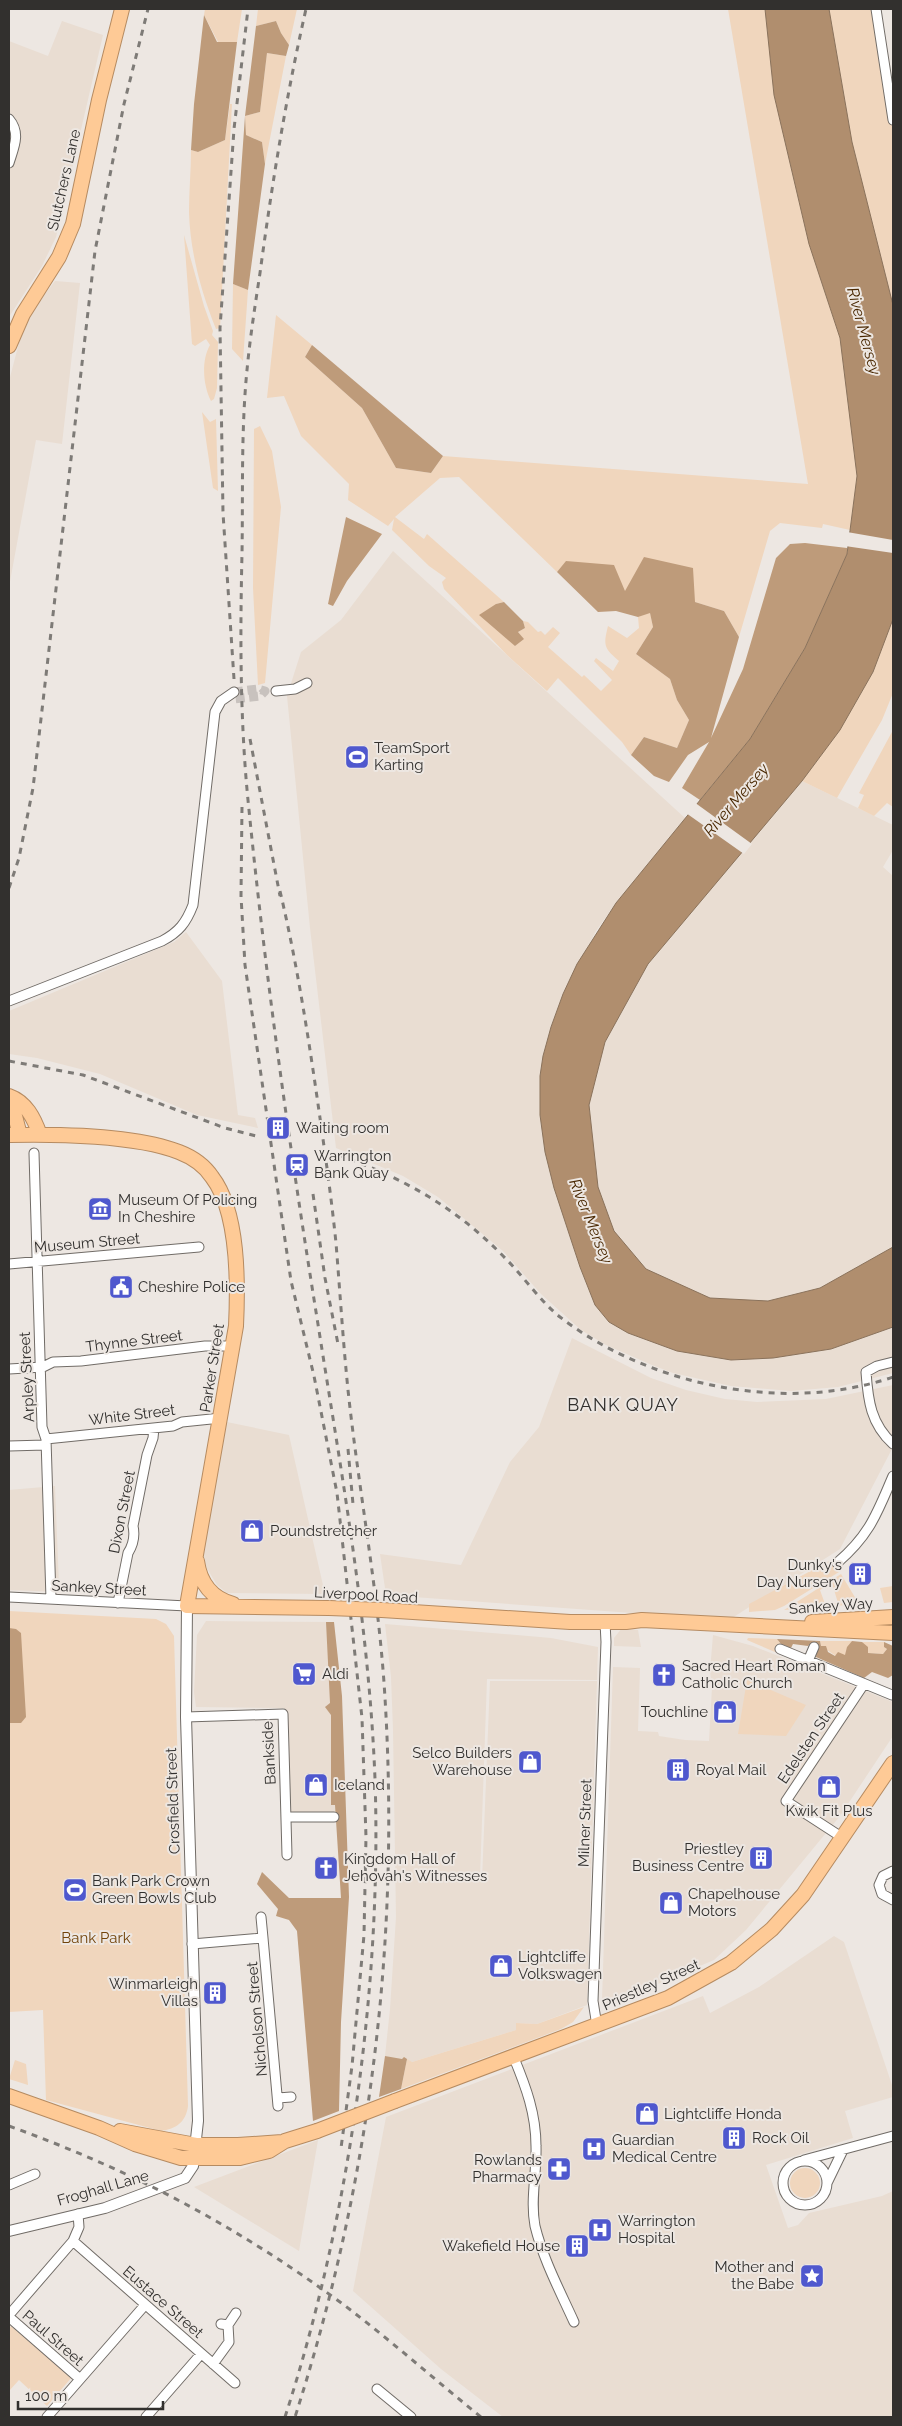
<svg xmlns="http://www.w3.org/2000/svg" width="902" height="2426" font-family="Raleway,sans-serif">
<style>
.built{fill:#e9ddd2}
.green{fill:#f0d6bd;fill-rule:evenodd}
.forest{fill:#be9b7a}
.water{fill:#b08e6e;stroke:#8a725b}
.pier{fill:#ede7e2}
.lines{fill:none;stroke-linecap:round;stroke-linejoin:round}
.minor-tunnel{stroke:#c8c2be;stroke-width:9;stroke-dasharray:9 4.5;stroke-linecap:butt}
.minor-casing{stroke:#716c67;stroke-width:11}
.tertiary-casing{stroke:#716c67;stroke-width:12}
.trunk-casing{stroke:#b68b61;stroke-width:16}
.minor{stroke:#fff;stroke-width:9}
.tertiary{stroke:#fff;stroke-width:10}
.trunk{stroke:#feca96;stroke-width:14}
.rail{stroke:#7e7b77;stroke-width:3;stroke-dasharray:6 6;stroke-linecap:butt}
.trunk-bridge-casing{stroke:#b68b61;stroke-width:16;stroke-linecap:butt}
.trunk-bridge{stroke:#feca96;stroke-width:14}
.labels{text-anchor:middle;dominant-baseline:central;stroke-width:4;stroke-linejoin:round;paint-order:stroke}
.street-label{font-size:15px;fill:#32302e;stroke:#ede7e2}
.poi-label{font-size:15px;fill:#32302e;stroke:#ede7e2;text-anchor:start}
.park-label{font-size:15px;fill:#72440b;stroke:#ede7e2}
.water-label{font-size:16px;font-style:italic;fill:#492700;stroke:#ede7e2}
.quarter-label{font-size:18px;letter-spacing:1px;fill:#32302e;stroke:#ede7e2}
</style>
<rect width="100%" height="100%" fill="#ede7e2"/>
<!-- built -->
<path class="built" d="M62,21l41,14 -47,202 -14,29 -33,51v-276l39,15z
M55,281l25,2 -18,161 -26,-4 -27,147v-206l16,-61z
M393,551l292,267 -69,85 -20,28 -33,63 -12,32 -8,30 -3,20v39l5,37 35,115 15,38 14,17 19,11 49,18 54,9 42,-2 58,-9 62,-22v46l-55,14 -47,4 -60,-5 -58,-13 -21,-8 -46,-20 -25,-15 -40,-36 -38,-43 -65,-54 -35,-21 -67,-28 -26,-220 -23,-232 14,-44 40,-32z
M802,781l91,44v25l-10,17 10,9v371l-73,41 -52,13 -58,-3 -64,-29 -32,-38 -16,-44 -9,-82 16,-63 43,-78z
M186,932l36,49 16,134 17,3 3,10 -61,-13 -97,-41 -63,-16 -28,-4v-43l165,-69z
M572,1338l79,40 35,12 39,9 32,3 69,-3 67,-14v62l-53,102 -111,71 -343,-25 -6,-41 81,11 49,-103 29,-35z
M222,1421l67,14 36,159 -98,-1 -10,-8 -14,-23 -4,-22z
M55,1486l4,99 3,3 -3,4 -50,-2v-100z
M206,1621l124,1 9,191 -55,1v-106l-88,-1 -2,-15 3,-57z
M385,1624l166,14 47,9 -1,33 -110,-1 -7,198 -68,2 70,1 8,-199h107l-10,324 -50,19 -21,-1v7l-104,32 -27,-6 5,-47 6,-92 -3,-187 -2,-53z
M622,1628l16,2 3,17 -27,-1v-8z
M713,1635l40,11 140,56v34l-53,80 -94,114 -32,30 -108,46 -4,-6 11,-333 27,1 -2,63 20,1 1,4 26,4 24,1 3,-54 -2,-16z
M834,1936l10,6 49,146v9l-48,14 8,27 -87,27 22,63 10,-3 11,-12 73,-17 11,-5v226h-390l-62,-48 -88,-78 33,-174 317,-121 7,17 49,-26z
M318,2140l-19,111 -105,-64z"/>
<!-- green -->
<path class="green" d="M205,9h37l-5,33h-19l-14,-27z
M258,9h39l-8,36 -8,-12 -5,-12 -20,5z
M728,9h37l9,86 35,149 31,94 17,138 -7,54 -27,-6 -1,4 -42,-5 -10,8 -31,106 -15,-26 -29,-9 -70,-10 -58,-31 -10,11 -98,-95 -19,1 -45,39 29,22 3,-5 77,68 -8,2 19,42 8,-7 -5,-7 7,-4 -2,-7 5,1 10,10 3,-1 4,4 8,-8 7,6 -12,14 34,30 2,-2 17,16 11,-11 -18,-19 2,-3 17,13 6,-10c-15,-13 -16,-15 -11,-35l19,12 12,-10 -1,-11 12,-5 3,15 -17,27 34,25 7,21 12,20 -12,28 -33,-11 -13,18 -9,-13 -64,-64 -11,13 -40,-36 -63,-66 -2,-7 4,-4 -17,-12 -37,-36 2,-11 -6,7 -40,-26 1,-16 -48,-48 -17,-40 -17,2 9,-83 36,30 -7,12 57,51 34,60 35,5 12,-17 365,28z
M829,9h47l17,111v185l-41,-163z
M267,53l19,3 -21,108 -3,-22 -16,-7 -1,-19 15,-4z
M230,104h2l-12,224 -4,1c-15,-37 -26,-78 -27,-117 0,-21 2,-42 2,-62l7,2 27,-12z
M184,235l20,71 9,25 -1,4 6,7 -1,46 -3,11 -3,2c-8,-16 -10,-40 -1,-56l-4,-6 -11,7 -3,-2z
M233,284l15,6 -5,71 -11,-12z
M202,412l8,10 6,-3 2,72 -5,-3z
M260,426l12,25 9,56 -16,176 -7,2 -5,-97 1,-159z
M893,619v74l-11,27 -45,78 -35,-17 38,-51 33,-58z
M893,730v77l-6,-4 -13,13 -16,-8 6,-13 -5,-2z
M831,1560l8,12 -55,34 -9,4 -26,2v-8z
M841,1574l18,30 -75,6zM832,1583l6,20 -13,1 -5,-14z
M893,1586v16l-9,1 -4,-15z
M9,1611l147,8 10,5 8,12 14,470c-2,16 -12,23 -27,25l-115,-31 -3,-90 -34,2z
M748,1638l29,1 4,5 -3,6 -3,2 -28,-12z
M820,1641h32l-2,3 -4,11 -10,1 -15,-10z
M862,1642h22v5l3,2 -4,5 -15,-1z
M747,1680l59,25 -20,31 -48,-2z
M584,2007l-11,15 -12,7 -160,60 6,-30 5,3 104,-32v-7l21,1z
M15,2060l11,4 2,21 -19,-6z
M790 2183a15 15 0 1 1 30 0a15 15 0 1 1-30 0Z
M11,2326l61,51 -25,29 -28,-26 -10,11v-62z"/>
<!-- forest -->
<path class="forest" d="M204,15l13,27h20l-12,98 -27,12 -7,-2 3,-46z
M276,21l5,12 8,12 -3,11 -19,-3 -7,59 -15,4 1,19 16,7 3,22 -17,126 -15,-6 12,-168 11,-90z
M312,345l131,111 -12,17 -35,-5 -34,-60 -57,-51z
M346,517l36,17 -35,47 -14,25 -5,-2z
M805,543l42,5v6l-42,94 -55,91 -50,61 -18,-12 27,-46 -21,13 -19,27 -15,-6 -23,-21 13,-18 33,11 12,-28 -12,-20 -7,-21 -34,-25 17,-27 -3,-14 -12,4 -22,-6 -18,1 -41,-40 9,-11 48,4 11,26 19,-34 49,11 2,34 29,9 15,26 -28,101 32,-69 33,-111 14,-14z
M504,602l19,19 2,7 -7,4 6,7 -9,7 -36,-31 17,-11z
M326,1622h8l8,74 7,201 -8,125 -2,89 -26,10 -16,-190 -8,-11 -13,-4 2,-7 -21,-25 5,-12 27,26h52l-6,-93h-4v-90l-6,-8 5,-4z
M9,1628l7,1 5,4 5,84 -5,6h-12z
M777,1639l43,2 1,5h5l2,6 7,4 3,-4 7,3 2,-8 5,-6 10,1 6,5v6l15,1 4,-5 -3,-2v-5l9,4v29l-5,3 -16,-6 -8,6 -48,-21 1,-10 -7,-3 -2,2 -15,-2 -2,4 -10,-4z
M385,2056l17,3 2,-2 3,2 -6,30 -22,8z"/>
<!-- water -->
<path class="water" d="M765,9h64l23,133 41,163v314l-20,53 -33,58 -38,51 -154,183 -43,78 -16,63 9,82 16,44 32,38 64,29 58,3 52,-13 73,-41v80l-62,22 -58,9 -42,2 -54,-9 -49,-18 -19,-11 -14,-17 -15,-38 -26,-79 -9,-36 -5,-37v-39l3,-20 8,-29 12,-33 14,-30 39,-61 134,-164 55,-91 42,-94 10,-78 -17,-138 -31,-94 -35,-149z"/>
<!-- pier -->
<path class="pier" d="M847,532l46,8v13l-48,-7z
M694,802l58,42 -8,10 -58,-41z"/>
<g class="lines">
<!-- minor-tunnel -->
<path class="minor-tunnel" d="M234,692l24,-3 7,2 -5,5 -26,3"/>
<defs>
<path id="minor" d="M876,9l17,111
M9,119c12,14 5,28 0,44
M276,691l19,-2 12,-6
M9,1001l153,-60c17,-9 24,-18 31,-36l22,-193 6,-11 13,-9
M34,1153l8,274 4,12 5,160
M9,1264l190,-17
M893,1362l-16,4 -11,6c2,29 5,52 27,72
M9,1369l34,-2 10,-5 28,-1 124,-15h28
M46,1439l127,-13 9,-4 39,-4
M9,1446l36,-1
M837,1563c33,-28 40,-50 56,-87
M9,1597l178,9
M118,1603l10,-50c5,-8 7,-18 5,-27l14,-71 6,-17 1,-10
M780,1649l112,46
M808,1661l6,-14
M186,1717l97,-3 4,141
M286,1817h48
M843,1838l-57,-37 78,-117
M893,1871l-10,5 -4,9 3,9 11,6
M261,1917l2,21
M192,1944l71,-6 15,168
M597,2026l-4,-25 13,-359 -1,-20
M514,2058c12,29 22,56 22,88 1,26 -6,54 -1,80 8,33 25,65 39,96
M278,2098l13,-1
M804,2160l89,-24
M783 2183a22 22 0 1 1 44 0a22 22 0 1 1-44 0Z
M827,2183l16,-33
M9,2185l26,-11
M73,2241l162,142
M9,2315l64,-74 6,-14 -1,-13
M9,2317l71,62
M221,2324l7,1 8,-12
M213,2364l16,-22 -1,-17
M377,2389l34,28
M47,2417l98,-112
M146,2417l55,-63"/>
<path id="tertiary" d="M9,2231l96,-23 80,-30 8,-12 5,-45 -12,-404 1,-111"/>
<path id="trunk" d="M9,346l14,-32 36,-57 14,-33 26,-124 23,-91
M9,1096c17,6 25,22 31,39
M9,1108l6,8 5,19
M9,1135c46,-1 127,0 170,17 13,5 25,13 33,25 27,35 26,107 24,149l-49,280 142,2
M197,1561c3,22 14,37 36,43
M382,1610l188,12h56l16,-2 251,13
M812,1622l81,-5
M9,2096l90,32 36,16 46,14h59l29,-7 16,-10 32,-10
M395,2101l273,-103 63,-35 41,-34 31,-34 90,-132
M120,2131l76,14h42l44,-3"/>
</defs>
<!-- minor casing -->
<use href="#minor" class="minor-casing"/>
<!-- tertiary casing -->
<use href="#tertiary" class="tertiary-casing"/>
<!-- trunk casing -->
<use href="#trunk" class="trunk-casing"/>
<!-- minor -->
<use href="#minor" class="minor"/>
<!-- tertiary -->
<use href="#tertiary" class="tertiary"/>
<!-- trunk -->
<use href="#trunk" class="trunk"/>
<!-- rail -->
<path class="rail" d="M234,679l-11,-166 -3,-185 14,-199 14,-120
M250,739l30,157
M242,807l-1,89 4,69 46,316 23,95 23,117 25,225 4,119 -2,98 -12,131 -11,82
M9,888l10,-30 14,-70 62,-537 29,-147 24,-95
M280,891c16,68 27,137 37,206 7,49 14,97 19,146 4,49 7,98 12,147 11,103 31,205 37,308 15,246 -15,485 -90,719
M9,1061l74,14 142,53 31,8
M338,1155c66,23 119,53 168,104 17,17 36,44 54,58 89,69 226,97 333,60
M313,1194l12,84 13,66
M348,1449l5,55
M9,2126c122,44 226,99 331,176 48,36 94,77 141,115
M285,2417c64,-197 97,-431 90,-638 -6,-155 -34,-308 -58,-461 -27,-168 -51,-338 -68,-508 -9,-85 -9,-171 -7,-256 1,-61 -1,-123 5,-184 3,-32 8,-64 13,-97 12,-89 26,-176 46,-264"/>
<defs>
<path id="trunk-bridge" d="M329,1608l53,2
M317,2131l78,-30"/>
</defs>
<!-- trunk-bridge casing -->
<use href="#trunk-bridge" class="trunk-bridge-casing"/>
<!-- trunk-bridge -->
<use href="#trunk-bridge" class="trunk-bridge"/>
</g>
<!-- icons -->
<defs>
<symbol id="stadium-square" viewBox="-11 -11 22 22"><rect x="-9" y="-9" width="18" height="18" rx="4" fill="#4f58ce" stroke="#ede7e2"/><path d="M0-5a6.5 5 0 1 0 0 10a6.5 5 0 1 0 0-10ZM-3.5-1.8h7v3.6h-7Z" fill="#fff"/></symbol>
<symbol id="building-square" viewBox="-11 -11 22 22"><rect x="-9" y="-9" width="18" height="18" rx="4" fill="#4f58ce" stroke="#ede7e2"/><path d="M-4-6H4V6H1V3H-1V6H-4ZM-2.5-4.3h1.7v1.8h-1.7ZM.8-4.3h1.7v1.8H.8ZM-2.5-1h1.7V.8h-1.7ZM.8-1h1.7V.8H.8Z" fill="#fff"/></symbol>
<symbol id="station-square" viewBox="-11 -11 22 22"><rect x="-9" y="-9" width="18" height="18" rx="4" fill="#4f58ce" stroke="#ede7e2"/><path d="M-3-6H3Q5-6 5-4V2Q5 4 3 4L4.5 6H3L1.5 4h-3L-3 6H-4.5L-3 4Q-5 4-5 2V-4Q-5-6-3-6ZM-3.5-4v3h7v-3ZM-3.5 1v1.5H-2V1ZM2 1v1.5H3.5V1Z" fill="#fff"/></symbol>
<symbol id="museum-square" viewBox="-11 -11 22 22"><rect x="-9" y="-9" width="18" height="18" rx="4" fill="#4f58ce" stroke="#ede7e2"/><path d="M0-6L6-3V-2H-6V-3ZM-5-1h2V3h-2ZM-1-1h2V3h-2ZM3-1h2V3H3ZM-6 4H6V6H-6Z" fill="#fff"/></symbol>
<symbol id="civic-square" viewBox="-11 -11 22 22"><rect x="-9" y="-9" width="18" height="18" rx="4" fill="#4f58ce" stroke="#ede7e2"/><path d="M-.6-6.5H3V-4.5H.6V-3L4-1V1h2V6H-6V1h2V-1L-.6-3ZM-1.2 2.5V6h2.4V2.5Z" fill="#fff"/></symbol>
<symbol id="shop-square" viewBox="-11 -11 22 22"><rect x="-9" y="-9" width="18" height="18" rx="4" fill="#4f58ce" stroke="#ede7e2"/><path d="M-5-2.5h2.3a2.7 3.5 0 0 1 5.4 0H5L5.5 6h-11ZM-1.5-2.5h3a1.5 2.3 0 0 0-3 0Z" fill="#fff"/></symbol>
<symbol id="supermarket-square" viewBox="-11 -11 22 22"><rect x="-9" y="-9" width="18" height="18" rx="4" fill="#4f58ce" stroke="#ede7e2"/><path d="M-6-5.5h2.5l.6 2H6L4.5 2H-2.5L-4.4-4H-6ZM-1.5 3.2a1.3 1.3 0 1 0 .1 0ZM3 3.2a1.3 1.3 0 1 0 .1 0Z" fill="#fff"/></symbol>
<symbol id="church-square" viewBox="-11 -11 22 22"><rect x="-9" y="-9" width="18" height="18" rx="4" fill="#4f58ce" stroke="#ede7e2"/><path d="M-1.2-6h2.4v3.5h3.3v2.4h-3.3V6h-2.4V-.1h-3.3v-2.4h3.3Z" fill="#fff"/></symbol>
<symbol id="hospital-square" viewBox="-11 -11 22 22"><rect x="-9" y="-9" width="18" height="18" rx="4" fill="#4f58ce" stroke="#ede7e2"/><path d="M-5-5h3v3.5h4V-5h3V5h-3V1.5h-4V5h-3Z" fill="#fff"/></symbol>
<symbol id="pharmacy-square" viewBox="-11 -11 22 22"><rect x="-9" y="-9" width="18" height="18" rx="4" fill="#4f58ce" stroke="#ede7e2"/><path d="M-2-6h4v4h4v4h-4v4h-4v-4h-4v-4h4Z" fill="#fff"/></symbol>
<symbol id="sight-square" viewBox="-11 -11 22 22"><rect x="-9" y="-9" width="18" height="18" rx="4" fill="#4f58ce" stroke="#ede7e2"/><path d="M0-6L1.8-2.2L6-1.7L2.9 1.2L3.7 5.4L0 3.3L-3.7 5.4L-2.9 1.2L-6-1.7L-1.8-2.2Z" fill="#fff"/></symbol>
</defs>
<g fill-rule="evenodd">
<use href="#stadium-square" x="343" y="743" width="28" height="28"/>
<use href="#building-square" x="264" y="1114" width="28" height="28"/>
<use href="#station-square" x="283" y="1151" width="28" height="28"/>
<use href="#museum-square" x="86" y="1195" width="28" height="28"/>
<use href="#civic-square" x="107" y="1273" width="28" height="28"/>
<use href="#shop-square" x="238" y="1517" width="28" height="28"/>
<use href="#building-square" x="846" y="1560" width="28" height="28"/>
<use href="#supermarket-square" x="290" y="1660" width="28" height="28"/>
<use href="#church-square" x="650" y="1661" width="28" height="28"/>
<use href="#shop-square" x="711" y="1698" width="28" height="28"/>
<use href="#shop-square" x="516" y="1748" width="28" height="28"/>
<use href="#building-square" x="664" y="1756" width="28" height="28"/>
<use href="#shop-square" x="302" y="1771" width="28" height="28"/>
<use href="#shop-square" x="815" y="1773" width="28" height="28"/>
<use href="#building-square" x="747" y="1844" width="28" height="28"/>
<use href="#church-square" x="312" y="1854" width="28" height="28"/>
<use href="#stadium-square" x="61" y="1876" width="28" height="28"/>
<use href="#shop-square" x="657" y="1889" width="28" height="28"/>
<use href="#shop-square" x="487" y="1952" width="28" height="28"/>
<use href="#building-square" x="201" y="1979" width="28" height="28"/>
<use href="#shop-square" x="633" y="2100" width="28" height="28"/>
<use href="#building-square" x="720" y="2124" width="28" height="28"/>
<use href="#hospital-square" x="580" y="2135" width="28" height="28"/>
<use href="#pharmacy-square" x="545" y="2155" width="28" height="28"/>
<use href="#hospital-square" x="586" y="2216" width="28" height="28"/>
<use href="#building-square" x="563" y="2232" width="28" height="28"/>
<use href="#sight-square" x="798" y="2262" width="28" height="28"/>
</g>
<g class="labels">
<!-- street labels -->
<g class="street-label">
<text transform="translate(64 180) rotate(-77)">Slutchers Lane</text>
<text transform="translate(87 1243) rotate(-5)">Museum Street</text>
<text transform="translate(134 1341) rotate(-7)">Thynne Street</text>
<text transform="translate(212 1368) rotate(-81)">Parker Street</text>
<text transform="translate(27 1377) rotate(-93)">Arpley Street</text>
<text transform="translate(132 1415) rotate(-7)">White Street</text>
<text transform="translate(122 1512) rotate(-79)">Dixon Street</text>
<text transform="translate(99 1588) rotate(3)">Sankey Street</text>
<text transform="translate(366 1595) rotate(3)">Liverpool Road</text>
<text transform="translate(831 1606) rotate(-4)">Sankey Way</text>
<text transform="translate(811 1738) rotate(-56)">Edelsten Street</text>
<text transform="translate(269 1753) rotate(-93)">Bankside</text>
<text transform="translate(173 1801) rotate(-92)">Crosfield Street</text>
<text transform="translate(585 1823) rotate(-88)">Milner Street</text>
<text transform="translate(651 1985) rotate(-24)">Priestley Street</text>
<text transform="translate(257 2019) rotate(-95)">Nicholson Street</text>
<text transform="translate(103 2188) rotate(-16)">Froghall Lane</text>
<text transform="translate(163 2302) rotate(41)">Eustace Street</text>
<text transform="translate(53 2338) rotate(41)">Paul Street</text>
</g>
<!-- poi labels -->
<g class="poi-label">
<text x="374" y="748">TeamSport<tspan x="374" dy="17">Karting</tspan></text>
<text x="296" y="1128">Waiting room</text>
<text x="314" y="1156">Warrington<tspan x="314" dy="17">Bank Quay</tspan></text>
<text x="118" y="1200">Museum Of Policing<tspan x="118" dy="17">In Cheshire</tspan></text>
<text x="138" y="1287">Cheshire Police</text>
<text x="270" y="1531">Poundstretcher</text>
<text x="842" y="1565" text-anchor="end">Dunky's<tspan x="842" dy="17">Day Nursery</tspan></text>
<text x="682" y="1666">Sacred Heart Roman<tspan x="682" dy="17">Catholic Church</tspan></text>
<text x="322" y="1674">Aldi</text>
<text x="708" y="1712" text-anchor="end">Touchline</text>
<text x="512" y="1753" text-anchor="end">Selco Builders<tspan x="512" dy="17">Warehouse</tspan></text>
<text x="696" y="1770">Royal Mail</text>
<text x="334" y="1785">Iceland</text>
<text x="829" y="1811" text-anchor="middle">Kwik Fit Plus</text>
<text x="744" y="1849" text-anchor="end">Priestley<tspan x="744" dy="17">Business Centre</tspan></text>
<text x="344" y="1859">Kingdom Hall of<tspan x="344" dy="17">Jehovah's Witnesses</tspan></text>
<text x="92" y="1881">Bank Park Crown<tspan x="92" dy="17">Green Bowls Club</tspan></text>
<text x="688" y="1894">Chapelhouse<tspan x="688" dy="17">Motors</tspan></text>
<text x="518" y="1957">Lightcliffe<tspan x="518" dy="17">Volkswagen</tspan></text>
<text x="198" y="1984" text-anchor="end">Winmarleigh<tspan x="198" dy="17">Villas</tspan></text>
<text x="664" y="2114">Lightcliffe Honda</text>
<text x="752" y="2138">Rock Oil</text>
<text x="612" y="2140">Guardian<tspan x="612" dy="17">Medical Centre</tspan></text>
<text x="542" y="2160" text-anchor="end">Rowlands<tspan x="542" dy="17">Pharmacy</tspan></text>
<text x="618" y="2221">Warrington<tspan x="618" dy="17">Hospital</tspan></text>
<text x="560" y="2246" text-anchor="end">Wakefield House</text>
<text x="794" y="2267" text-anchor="end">Mother and<tspan x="794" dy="17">the Babe</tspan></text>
</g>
<!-- park labels -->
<g class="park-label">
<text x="96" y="1938">Bank Park</text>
</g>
<!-- water labels -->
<g class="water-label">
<text transform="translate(864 331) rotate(75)">River Mersey</text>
<text transform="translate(736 800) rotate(-49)">River Mersey</text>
<text transform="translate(591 1221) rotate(68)">River Mersey</text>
</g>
<!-- quarter labels -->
<g class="quarter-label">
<text x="623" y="1404">BANK QUAY</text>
</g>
</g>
<!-- border -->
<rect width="902" height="2426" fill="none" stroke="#32302e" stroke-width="20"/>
<!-- scale -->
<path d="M18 2401v8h145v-8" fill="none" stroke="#32302e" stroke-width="2.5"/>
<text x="25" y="2401" font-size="15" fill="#32302e" stroke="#ede7e2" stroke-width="4" paint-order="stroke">100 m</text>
</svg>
